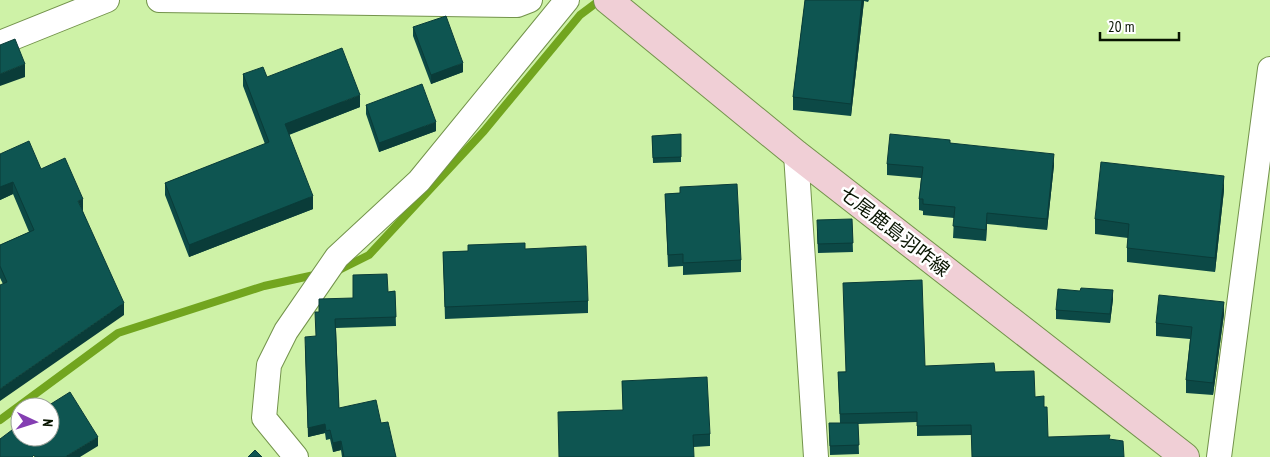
<svg xmlns="http://www.w3.org/2000/svg" width="1270" height="457" font-family="'PT Sans Narrow','Noto Sans JP',sans-serif">
<style>
.lines{fill:none;stroke-linecap:round;stroke-linejoin:round}
.stream{stroke:#72a51f;stroke-width:8}
.street-casing{stroke:#73934b;stroke-width:26}
.secondary-casing{stroke:#73934b;stroke-width:30}
.street{stroke:#fff;stroke-width:24}
.secondary{stroke:#f0cfd6;stroke-width:28}
.wall{fill:#0c4946}
.shaded-wall{fill:#0a3c39}
.building{fill:#0e5551;stroke:#0a3c39}
.labels{text-anchor:middle;dominant-baseline:central;stroke-width:5;stroke-linejoin:round;paint-order:stroke}
.street-label{font-size:19px;fill:#081400;stroke:#fff}
</style>
<rect width="100%" height="100%" fill="#cef2a7"/>
<g class="lines">
<!-- stream -->
<path class="stream" d="M335,271l4,-1 30,-15 115,-124 96,-116 20,-15
M0,420l118,-87 146,-47 55,-12"/>
<defs>
<path id="street" d="M159,0l358,5 13,-5
M0,43l107,-43
M796,154l20,303
M296,457l-32,-39 5,-53 17,-34 51,-74 82,-76 148,-181
M1219,457l51,-388"/>
<path id="secondary" d="M608,0l188,154 389,303"/>
</defs>
<!-- street casing -->
<use href="#street" class="street-casing"/>
<!-- secondary casing -->
<use href="#secondary" class="secondary-casing"/>
<!-- street -->
<use href="#street" class="street"/>
<!-- secondary -->
<use href="#secondary" class="secondary"/>
</g>
<!-- wall -->
<path class="wall" d="M805,0h64l-1,2 -4,-1 -13,115 -58,-6v-13z
M413,27l50,45 -32,12 -18,-48z
M243,74l24,3 93,30 -71,28 24,74 -124,48 -24,-62v-12l100,-39 -22,-58z
M366,105l70,26 -57,21 -13,-38z
M652,136l29,21v5l-28,1z
M950,143l104,22 -7,65 -60,-6 -1,17 -33,-3 1,-20 -31,-3v-4l-4,-1v-11l2,-21 -34,-3v-11z
M0,154l41,15 42,43 41,103 -121,-31 -3,-6v-33l29,-13 -16,-38 -13,6z
M680,187l61,73v12l-58,3v-9l-15,1 -3,-73 15,-1z
M1224,190l-9,82 -88,-10v-14l1,-10 -33,-4v-15z
M852,219l1,33 -35,1 -1,-24z
M525,249l63,52v12l-143,6 -2,-67z
M395,291l1,35 -60,2 3,80 42,15 15,34h-54l-1,-7 -8,2 -3,-13 -4,1 -1,-7 -17,4 -3,-91 11,-10 3,-24 34,-14 35,-6z
M1080,291l33,8 -3,24 -54,-4v-9z
M1224,314l-11,81 -27,-2v-13l4,-41 -34,-3v-13z
M925,366l70,6 40,25 9,10 4,30 62,2 -139,-4 -54,1v-14l-59,2 1,30 -29,1 -1,-32h11l-2,-51z
M622,381l88,53v12l-16,1 -71,-37z"/>
<!-- shaded-wall -->
<path class="shaded-wall" d="M862,0h2v1l-13,115v-12z
M463,63v9l-32,12v-9z
M25,64v13l-25,9v-12z
M360,95v12l-75,29v-12z
M436,122v9l-57,21v-9z
M1054,154v11l-7,65v-11z
M1224,176v14l-9,82v-14z
M13,182v12l-13,6v-13z
M313,196v13l-124,48v-12z
M83,199v13l-5,-11z
M987,213v11l-1,17v-11z
M1113,290v9l-3,24v-9z
M1224,302v12l-11,81v-12z
M124,303v12l-124,86v-12z
M325,424v9l-17,4v-9z
M98,437v9l-18,11h-15z
M341,441v9l-8,2v-9z"/>
<!-- building -->
<path class="building" d="M805,0h57l-11,104 -58,-7z
M446,16l17,47 -32,12 -18,-48z
M15,39l10,25 -25,10v-29z
M342,48l18,47 -75,29 28,72 -124,49 -24,-62 104,-41 -26,-68 20,-7 4,10z
M422,84l14,38 -57,21 -13,-38z
M681,134v23l-28,1 -1,-22z
M890,134l60,6v3l104,11 -7,65 -60,-6 -1,17 -33,-4 2,-19 -32,-3v-5h-4l4,-32 -36,-3z
M29,141l12,28 24,-11 18,41 -5,2 46,102 -124,86v-104l7,-3 -7,-16v-21l34,-15 -21,-48 -13,5v-33z
M1101,162l123,14 -9,82 -88,-10 2,-24 -34,-5z
M737,184l4,76 -58,3v-9l-15,1 -3,-61 15,-1v-6z
M852,219l1,24 -35,1 -1,-24z
M525,243v6l61,-3 2,55 -143,6 -2,-55 25,-1v-6z
M387,274l1,18 7,-1 1,26 -61,2 4,89 37,-8 5,23 7,-1 8,35h-52l-3,-16 -8,2 -3,-13 -4,1 -1,-7 -17,4 -3,-91 11,-1 -1,-24h4v-13l34,-1v-23z
M922,280l3,86 69,-3 1,9 39,-1 1,26 9,-1v11h3l1,30 62,-2 -1,4 14,2 1,16h-152l-1,-32 -54,1v-14l-77,2 -2,-42h8l-3,-89z
M1081,288l32,2 -3,24 -54,-4 2,-21 22,2z
M1159,295l65,7 -11,81 -27,-3 6,-53 -36,-4z
M707,377l3,57 -17,1 1,22h-135l-1,-45 65,-2 -1,-29z
M70,392l28,45 -33,20h-30l-1,-2 -2,2h-32v-18l20,-15v13h30v-30h-4z
M829,423h29l1,22 -29,1z
M255,450l7,7h-14z"/>
<g class="labels">
<!-- street labels -->
<g class="street-label">
<text transform="translate(895 231) rotate(38)">七尾鹿島羽咋線</text>
</g>
</g>
<!-- north arrow -->
<g transform="translate(35 422) rotate(94)"><circle r="24" fill="#ffffff" stroke="#9ca199"/>
<path d="M0-4L9 19L0 12L-9 19Z" fill="#843eb2"/>
<text y="-8" font-size="14" font-weight="bold" text-anchor="middle" fill="#081400">N</text>
</g>
<!-- scale -->
<path d="M1100 32v8h79v-8" fill="none" stroke="#081400" stroke-width="2.5"/>
<text x="1108" y="32" font-size="15" fill="#081400" stroke="#ffffff" stroke-width="4" paint-order="stroke">20 m</text>
</svg>
